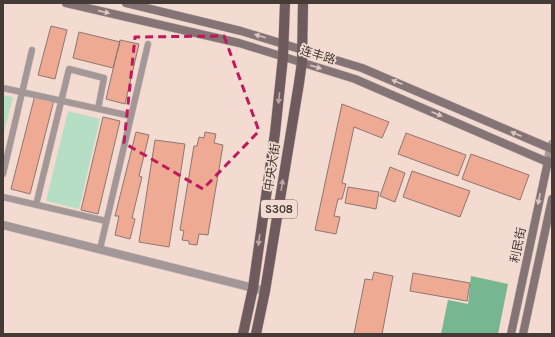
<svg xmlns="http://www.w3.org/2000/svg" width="555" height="337" font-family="Karla,'Noto Sans SC',sans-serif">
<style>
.green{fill:#b6dec5}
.forest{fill:#76b690}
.building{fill:#efaa94;stroke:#8d7770}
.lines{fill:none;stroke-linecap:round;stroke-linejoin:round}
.lane-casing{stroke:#ccb8af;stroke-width:7}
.street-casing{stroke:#ccb8af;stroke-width:9}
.secondary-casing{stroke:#ccb8af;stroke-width:9}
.primary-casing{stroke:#ccb8af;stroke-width:11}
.lane{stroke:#a39798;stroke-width:6}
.street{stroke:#a39798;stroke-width:8}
.secondary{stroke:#847475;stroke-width:8}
.primary{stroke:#6f5b5d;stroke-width:10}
.oneway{fill:#ddc6bf}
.oneway2{fill:#bea8a3}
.marked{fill:none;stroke:#c2185b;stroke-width:3;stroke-dasharray:8 5;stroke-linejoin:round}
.labels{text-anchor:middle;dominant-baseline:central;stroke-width:3.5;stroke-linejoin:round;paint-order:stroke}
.shield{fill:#f3dbd1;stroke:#786a64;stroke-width:1}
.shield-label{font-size:11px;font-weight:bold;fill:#443a36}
.street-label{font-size:12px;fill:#443a36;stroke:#f3dbd1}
</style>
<rect width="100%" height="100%" fill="#f3dbd1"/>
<!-- green -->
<path class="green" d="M3,95l10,2 -10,39z
M68,111l32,8 -21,90 -33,-8z"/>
<!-- forest -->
<path class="forest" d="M471,276l37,8 -10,50h-57l7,-34 20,4z"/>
<!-- building -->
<path class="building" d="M51,26l16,4 -12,49 -17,-4z
M79,32l41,10 -7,26 -40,-10z
M120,40l19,4 -14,60 -19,-5z
M35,95l19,5 -24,94 -19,-5z
M342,104l47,18 -7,16 -28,-11 -12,56 4,1 -4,15h-4l-4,17 6,1 -4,17 -21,-4z
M103,117l17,4 -22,93 -17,-4z
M136,132l13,3 -10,41 3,1 -10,41 3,1 -5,20 -15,-4 4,-19h-4z
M205,132l11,2 -2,9 9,2 -15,90 -9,-1 -2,11 -8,-1v-3l-7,-1 2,-9 -4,-1 14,-84h3l2,-9 5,1z
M406,133l60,22 -8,21 -60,-22z
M155,140l30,4 -16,103 -30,-5z
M471,154l58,21 -9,25 -58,-21z
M390,167l15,6 -10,29 -15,-6z
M412,171l58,20 -10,26 -57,-20z
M348,187l31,5 -3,17 -31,-6z
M374,272l19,4 -11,58h-28l11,-55 7,1z
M413,273l57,10 -3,18 -57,-10z"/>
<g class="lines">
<defs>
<path id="lane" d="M3,88l128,28
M3,174l29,-124
M3,197l103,24
M36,205l33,-136 35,9 -6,31
M100,249l48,-205"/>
<path id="street" d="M548,161l2,-13 2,-4
M3,225l262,66"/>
<path id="secondary" d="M66,3l173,40 116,36 197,85
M126,3l115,28 121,37 190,81
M511,334l37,-173
M523,334l29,-135"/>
<path id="primary" d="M243,334l10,-46 22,-155 8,-76 2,-54
M256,334l9,-43 34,-208 3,-21 1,-59"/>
</defs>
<!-- lane casing -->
<use href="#lane" class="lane-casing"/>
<!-- street casing -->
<use href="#street" class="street-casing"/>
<!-- secondary casing -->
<use href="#secondary" class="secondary-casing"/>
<!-- primary casing -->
<use href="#primary" class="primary-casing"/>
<!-- lane -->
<use href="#lane" class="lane"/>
<!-- street -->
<use href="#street" class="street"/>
<!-- secondary -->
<use href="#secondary" class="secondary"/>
<!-- primary -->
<use href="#primary" class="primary"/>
</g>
<!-- one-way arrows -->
<defs><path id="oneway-solid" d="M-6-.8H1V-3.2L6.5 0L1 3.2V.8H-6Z"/></defs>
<g class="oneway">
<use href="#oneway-solid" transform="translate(104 12) rotate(13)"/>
<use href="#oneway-solid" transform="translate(260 36) rotate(-163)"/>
<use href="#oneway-solid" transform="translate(316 67) rotate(17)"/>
<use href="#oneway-solid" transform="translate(397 82) rotate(-157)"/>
<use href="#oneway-solid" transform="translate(437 114) rotate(23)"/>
<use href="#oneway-solid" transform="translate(516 134) rotate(-157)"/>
<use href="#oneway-solid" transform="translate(539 199) rotate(102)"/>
</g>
<g class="oneway2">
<use href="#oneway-solid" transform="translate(279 98) rotate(96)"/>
<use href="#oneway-solid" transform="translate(282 185) rotate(-81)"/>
<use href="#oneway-solid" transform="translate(259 240) rotate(98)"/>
</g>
<!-- marked area -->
<path class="marked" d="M224,36l35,95 -56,58 -79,-46 11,-106z"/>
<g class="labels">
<!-- shield labels -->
<rect class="shield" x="261" y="200" width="36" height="18" rx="3"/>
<g class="shield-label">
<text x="279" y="209">S308</text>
</g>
<!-- street labels -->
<g class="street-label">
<text transform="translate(318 55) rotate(17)">连丰路</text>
<text transform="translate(272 167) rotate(-81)">中央大街</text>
<text transform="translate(518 245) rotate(-78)">利民街</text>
</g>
</g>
<!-- border -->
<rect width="555" height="337" fill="none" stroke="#443a36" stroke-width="8"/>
</svg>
